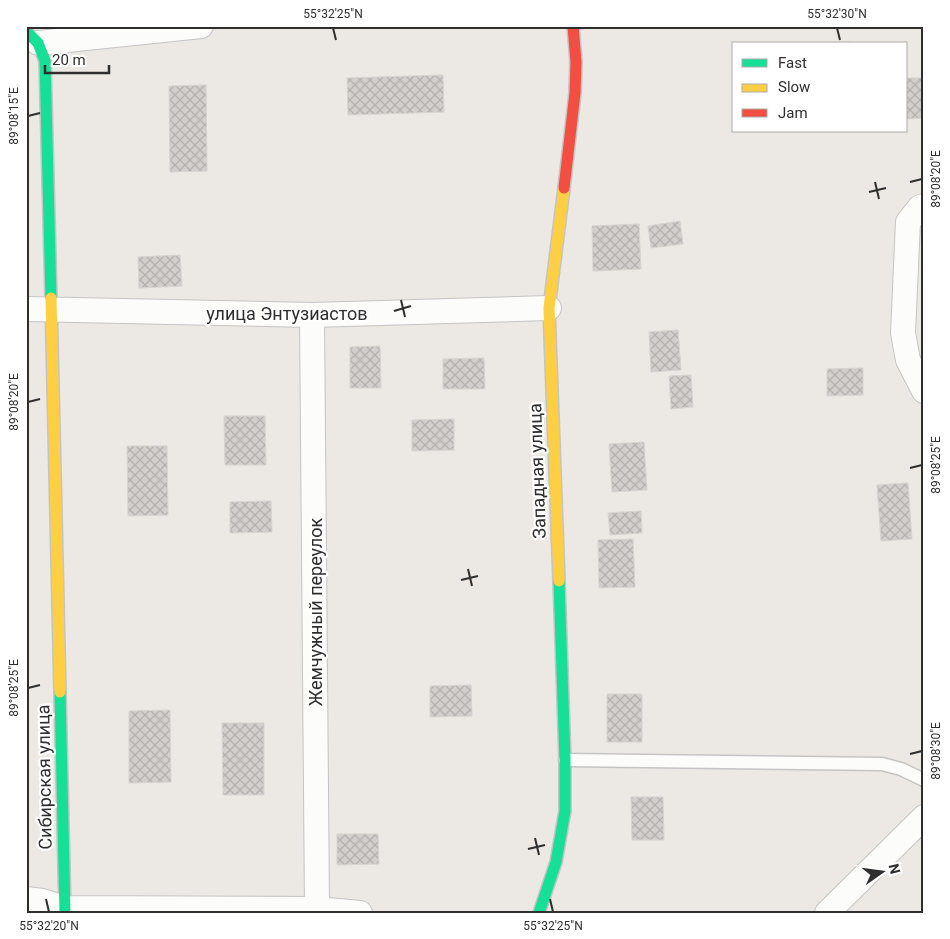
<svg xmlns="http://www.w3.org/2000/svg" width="950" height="939" font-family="Roboto,sans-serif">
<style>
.building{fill:url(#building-cross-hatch);stroke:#d7d4d0}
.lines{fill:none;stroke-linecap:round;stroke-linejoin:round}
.lane-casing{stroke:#c5c4c5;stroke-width:15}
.street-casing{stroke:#c5c4c5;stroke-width:26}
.fast-casing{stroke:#c5c4c5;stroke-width:14}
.slow-casing{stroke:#c5c4c5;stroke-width:14}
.jam-casing{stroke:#c5c4c5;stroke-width:14}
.lane{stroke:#fcfcfb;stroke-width:12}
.street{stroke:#fcfcfb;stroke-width:24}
.fast{stroke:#16e098;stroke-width:11}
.slow{stroke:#ffcf43;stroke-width:11}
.jam{stroke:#f24e42;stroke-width:11}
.ticks{fill:none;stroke:#2e2e2e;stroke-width:2}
.labels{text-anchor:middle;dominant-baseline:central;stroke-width:4.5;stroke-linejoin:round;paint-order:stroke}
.street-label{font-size:18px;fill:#2e2e2e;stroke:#fff}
.neatline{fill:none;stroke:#2e2e2e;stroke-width:2}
.ticks-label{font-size:12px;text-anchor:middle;fill:#2e2e2e}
</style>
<defs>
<pattern id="building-cross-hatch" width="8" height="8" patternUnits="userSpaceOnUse" patternTransform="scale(1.25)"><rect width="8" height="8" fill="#d1cecb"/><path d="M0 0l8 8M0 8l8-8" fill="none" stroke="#b4b1af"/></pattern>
</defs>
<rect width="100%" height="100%" fill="#ece8e4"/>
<!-- building -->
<path class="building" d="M851,42v2h-42l-1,-1z
M443,75l1,37 -96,3 -1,-37z
M906,78h18v40l-18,1z
M206,85l1,86 -37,1 -1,-86z
M680,221l3,23 -32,4 -3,-22z
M639,224l2,45 -48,2 -1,-45z
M180,255l2,31 -43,2 -1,-31z
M678,330l3,40 -30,2 -2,-40z
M380,346l1,42h-31v-41z
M484,358l1,31h-42v-30z
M863,368v27l-36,1v-27z
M691,375l2,32 -22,2 -2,-33z
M224,416h41l1,49h-41z
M454,419v31l-42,1v-31z
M644,442l3,48 -35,2 -3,-48z
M127,446h40l1,69 -40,1z
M908,483l4,56 -31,2 -4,-56z
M271,501l1,31 -42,1v-31z
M641,511l1,22 -32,2 -2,-22z
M633,539l2,48 -36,1 -1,-48z
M471,685l1,31 -42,1v-31z
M607,694h35v48h-35z
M170,710l1,72 -42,1v-72z
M222,723h42v72h-41z
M631,797h32l1,43h-32z
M337,834h41l1,30 -42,1z"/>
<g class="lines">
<defs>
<path id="lane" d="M565,760l317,4 19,5 23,11"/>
<path id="street" d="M38,43l163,-17
M924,206l-4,1 -12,15 -5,111 5,27 16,31
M26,309l286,6 237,-7
M312,315l5,594
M26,899l16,2 23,7 252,1 43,4
M827,913l97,-96"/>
<path id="fast" d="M26,31l12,12 7,18 6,237
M60,692l5,221
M539,913l17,-51 9,-51v-51l-6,-179"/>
<path id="slow" d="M51,298l9,394
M559,581l-10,-273 15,-120"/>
<path id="jam" d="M564,188l11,-95 1,-31 -3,-36"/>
</defs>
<!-- lane casing -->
<use href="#lane" class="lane-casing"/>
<!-- street casing -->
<use href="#street" class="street-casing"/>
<!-- fast casing -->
<use href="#fast" class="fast-casing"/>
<!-- slow casing -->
<use href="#slow" class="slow-casing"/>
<!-- jam casing -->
<use href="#jam" class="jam-casing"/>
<!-- lane -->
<use href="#lane" class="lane"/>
<!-- street -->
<use href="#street" class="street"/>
<!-- fast -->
<use href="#fast" class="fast"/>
<!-- slow -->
<use href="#slow" class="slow"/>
<!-- jam -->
<use href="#jam" class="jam"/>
</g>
<!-- ticks -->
<path class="ticks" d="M333,28l3,12M837,28l3,12M28,116l12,-3M875,182l4,17M910,182l12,-3M869,192l17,-4M401,300l4,17M394,311l17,-5M28,402l12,-3M910,468l12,-3M468,569l4,17M461,580l17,-4M28,688l12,-3M910,754l12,-3M535,838l4,17M528,849l17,-4M46,899l3,13M550,899l3,13"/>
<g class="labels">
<!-- street labels -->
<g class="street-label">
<text x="287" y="313">улица Энтузиастов</text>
<text transform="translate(537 471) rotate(-92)">Западная улица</text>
<text transform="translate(315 612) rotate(-90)">Жемчужный переулок</text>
<text transform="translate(44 777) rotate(-91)">Сибирская улица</text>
</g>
</g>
<!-- border -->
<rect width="950" height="939" fill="none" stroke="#ffffff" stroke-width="55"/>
<!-- legend -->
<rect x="732" y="42" width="175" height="90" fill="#ffffff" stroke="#ababab"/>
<rect x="742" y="59" width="25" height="8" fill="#16e098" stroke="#ababab"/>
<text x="778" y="68" font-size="15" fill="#2e2e2e">Fast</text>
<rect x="742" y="84" width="25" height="8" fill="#ffcf43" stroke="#ababab"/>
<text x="778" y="92" font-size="15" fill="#2e2e2e">Slow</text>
<rect x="742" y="109" width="25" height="8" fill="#f24e42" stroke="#ababab"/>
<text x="778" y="118" font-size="15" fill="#2e2e2e">Jam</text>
<!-- north arrow -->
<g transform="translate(882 872) rotate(76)" stroke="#ffffff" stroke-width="4" paint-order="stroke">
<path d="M0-4L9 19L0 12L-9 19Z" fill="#2e2e2e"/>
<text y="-8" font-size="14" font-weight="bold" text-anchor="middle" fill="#2e2e2e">N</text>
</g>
<!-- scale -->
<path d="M45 65v8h64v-8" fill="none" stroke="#2e2e2e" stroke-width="2.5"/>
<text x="52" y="65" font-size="15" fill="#2e2e2e" stroke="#ffffff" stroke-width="4" paint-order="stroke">20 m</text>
<rect x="28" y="28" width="894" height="884" class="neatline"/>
<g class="ticks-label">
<text x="333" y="18">55°32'25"N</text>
<text x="837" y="18">55°32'30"N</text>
<text transform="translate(14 116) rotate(-90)" y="4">89°08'15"E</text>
<text transform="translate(936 179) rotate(-90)" y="4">89°08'20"E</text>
<text transform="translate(14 402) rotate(-90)" y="4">89°08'20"E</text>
<text transform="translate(936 465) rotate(-90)" y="4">89°08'25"E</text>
<text transform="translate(14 688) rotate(-90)" y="4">89°08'25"E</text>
<text transform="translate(936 751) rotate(-90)" y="4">89°08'30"E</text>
<text x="49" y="930">55°32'20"N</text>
<text x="553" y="930">55°32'25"N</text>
</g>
</svg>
